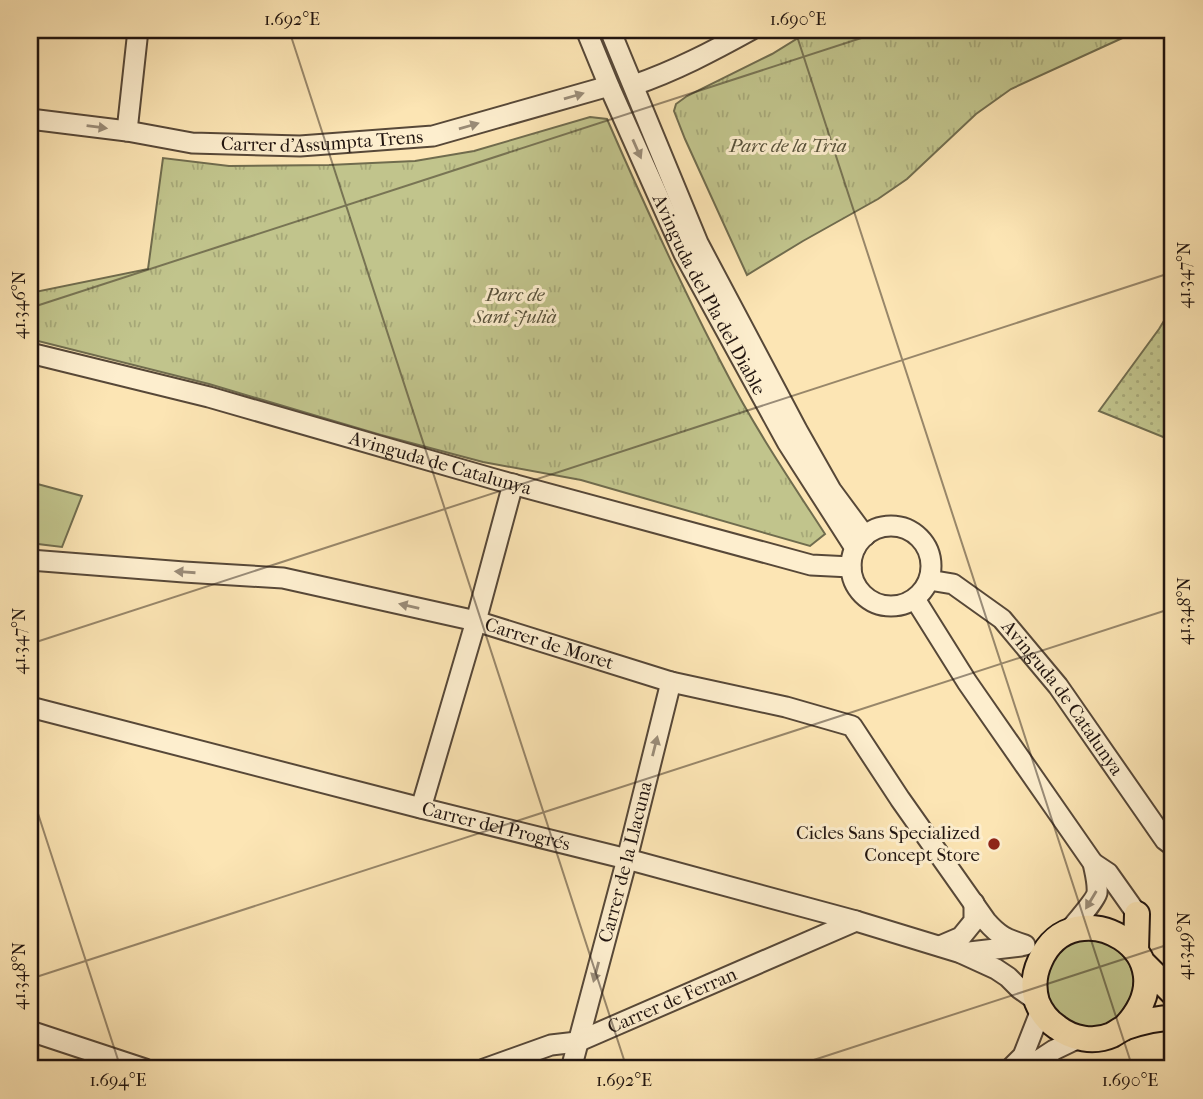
<svg xmlns="http://www.w3.org/2000/svg" width="1203" height="1099" font-family="'IM FELL French Canon',serif">
<style>
.grass{fill:url(#grass-dots);stroke:#706c4e;stroke-width:2}
.park{fill:url(#park-tufts);stroke:#706c4e;stroke-width:2}
.garden{fill:#c1c48c;stroke:#706c4e;stroke-width:2}
.lines{fill:none;stroke-linecap:round;stroke-linejoin:round}
.minor-casing{stroke:#574838;stroke-width:23}
.major-casing{stroke:#20140f;stroke-width:28}
.minor{stroke:#fdeece;stroke-width:19}
.major{stroke:#fce5b4;stroke-width:24}
.oneway{fill:#9a8c78}
.ticks{fill:none;stroke:#20140f;stroke-width:2;stroke-opacity:0.45}
.poi-dot{fill:#8f2418;stroke:#fdeece;stroke-width:2.5}
.labels{text-anchor:middle;dominant-baseline:central;stroke-width:6;stroke-linejoin:round;paint-order:stroke}
.street-label{font-size:19px;fill:#20140f;stroke:#fdeece}
.park-label{font-size:19px;font-style:italic;fill:#58523b;stroke:#fdeece}
.poi-label{font-size:19px;fill:#20140f;stroke:#fdeece;text-anchor:end}
.neatline{fill:none;stroke:#20140f;stroke-width:2.5}
.ticks-label{font-size:18px;text-anchor:middle;fill:#20140f}
</style>
<defs>
<pattern id="grass-dots" width="8" height="8" patternUnits="userSpaceOnUse" patternTransform="scale(1.75)"><rect width="8" height="8" fill="#c1c48c"/><path d="M2 2h.1M6 6h.1" fill="none" stroke="#a6a878" stroke-width="1.8" stroke-linecap="round"/></pattern>
<pattern id="park-tufts" width="24" height="20" patternUnits="userSpaceOnUse" patternTransform="scale(1.75)"><rect width="24" height="20" fill="#c1c48c"/><path d="M3 7l-1-3M5 7V3M7 7l1-3M15 17l-1-3M17 17v-4M19 17l1-3" fill="none" stroke="#a6a878"/></pattern>
</defs>
<rect width="100%" height="100%" fill="#fce5b4"/>
<filter id="stains"><feTurbulence type="fractalNoise" baseFrequency=".00286" numOctaves="4"/><feColorMatrix values="0 0 0 0 .2 0 0 0 0 .09 0 0 0 0 .02 0 0 0 .5 -.17"/></filter>
<radialGradient id="worn" r=".72"><stop offset=".6" stop-color="#630" stop-opacity="0"/><stop offset="1" stop-color="#630" stop-opacity=".3"/></radialGradient>
<!-- grass -->
<path class="grass" d="M1173,306v135l-74,-30 60,-82z"/>
<!-- park -->
<path class="park" d="M811,30h329l-129,59 -35,25 -69,65 -29,20 -75,42 -56,34 -62,-136 -11,-28 2,-7 11,-8 85,-42z
M590,117l17,2c37,85 75,169 118,251 29,57 65,110 100,164l-15,12 -229,-66 -98,-18 -102,-27 -172,-51 -179,-45v-46l118,-24 15,-111 66,8 100,-1 86,-4 59,-10z"/>
<!-- garden -->
<path class="garden" d="M30,482l52,14 -20,51 -32,-4z
M1081,940h16l14,5 11,9 8,11 4,14 -1,14 -15,25 -12,7 -13,4 -29,-8 -18,-23 1,-31 20,-22z"/>
<g class="lines">
<defs>
<g id="minor">
<path id="s1" d="M586,30l23,56 75,168 103,188 68,106"/>
<path d="M610,30l88,213 99,187 34,60 34,46"/>
<path d="M634,85c41,-14 79,-34 117,-55"/>
<path id="s2" d="M30,119l97,12 65,12 108,3 133,-10 176,-50"/>
<path d="M127,131l11,-101"/>
<path id="s3" d="M30,353l179,44 285,82 317,86 40,2"/>
<circle cx="891" cy="566" r="40"/>
<path id="s4" d="M30,560l154,12 99,6 193,43 195,61 115,25 66,19 48,73 86,122c13,15 20,18 39,24"/>
<path id="s5" d="M929,580l24,4 49,35 56,67 107,154 8,6"/>
<path d="M915,599l52,83 126,181c2,10 5,20 4,30 -2,8 -22,30 -29,39"/>
<path id="s6" d="M30,707l391,101 206,51 229,62 105,32 35,16 12,8 12,12 17,12"/>
<path d="M421,808l55,-187 37,-137"/>
<path d="M1093,863l15,10 29,41"/>
<path d="M940,946l21,-9 13,-16v-18"/>
<path d="M961,953l60,-7"/>
<path d="M30,1031l115,38"/>
<path id="s7" d="M484,1069l67,-24 26,-3 279,-121"/>
<path id="s8" d="M571,1069l56,-210 44,-177"/>
<path d="M1010,1069l13,-13 18,-46"/>
<path d="M1025,1069l29,-19 25,-12"/>
</g>
<path id="major" d="M1136,950l1,-36
M1143,963l30,30
M1124,1028c72,-75 -51,-143 -84,-67 -6,13 -7,28 -3,41 4,10 11,19 20,25 15,12 37,16 55,8 5,-3 9,-6 14,-8 15,-5 31,-9 47,-9"/>
</defs>
<!-- minor casing -->
<use href="#minor" class="minor-casing"/>
<!-- major casing -->
<use href="#major" class="major-casing"/>
<!-- minor -->
<use href="#minor" class="minor"/>
<!-- major -->
<use href="#major" class="major"/>
</g>
<!-- one-way arrows -->
<defs><path id="oneway-solid" d="M-6-.8H1V-3.2L6.5 0L1 3.2V.8H-6Z" transform="scale(1.75)"/></defs>
<g class="oneway">
<use href="#oneway-solid" transform="translate(574 96) rotate(-16)"/>
<use href="#oneway-solid" transform="translate(469 126) rotate(-16)"/>
<use href="#oneway-solid" transform="translate(97 127) rotate(7)"/>
<use href="#oneway-solid" transform="translate(637 149) rotate(66)"/>
<use href="#oneway-solid" transform="translate(185 572) rotate(-176)"/>
<use href="#oneway-solid" transform="translate(409 606) rotate(-167)"/>
<use href="#oneway-solid" transform="translate(655 746) rotate(-76)"/>
<use href="#oneway-solid" transform="translate(1091 900) rotate(121)"/>
<use href="#oneway-solid" transform="translate(596 972) rotate(105)"/>
</g>
<!-- ticks -->
<path class="ticks" d="M289,30l338,1039M795,30l338,1039M30,308l856,-278M30,644l1143,-372M30,789l91,280M30,979l1143,-371M786,1069l387,-126"/>
<!-- markers -->
<circle class="poi-dot" cx="994" cy="844" r="7"/>
<g class="labels">
<!-- street labels -->
<g class="street-label">
<text stroke="none"><textPath href="#s2" startOffset="294">Carrer d'Assumpta Trens</textPath></text>
<text stroke="none"><textPath href="#s1" startOffset="292">Avinguda del Pla del Diable</textPath></text>
<text stroke="none"><textPath href="#s3" startOffset="425">Avinguda de Catalunya</textPath></text>
<text stroke="none"><textPath href="#s4" startOffset="528">Carrer de Moret</textPath></text>
<text stroke="none"><textPath href="#s5" startOffset="184">Avinguda de Catalunya</textPath></text>
<text stroke="none"><textPath href="#s6" startOffset="481">Carrer del Progrés</textPath></text>
<text stroke="none"><textPath href="#s8" startOffset="214">Carrer de la Llacuna</textPath></text>
<text stroke="none"><textPath href="#s7" startOffset="201">Carrer de Ferran</textPath></text>
</g>
<!-- park labels -->
<g class="park-label">
<text x="788" y="146">Parc de la Tria</text>
<text x="515" y="295">Parc de<tspan x="515" dy="22">Sant Julià</tspan></text>
</g>
<!-- poi labels -->
<g class="poi-label">
<text x="980" y="833">Cicles Sans Specialized<tspan x="980" dy="22">Concept Store</tspan></text>
</g>
</g>
<!-- margin -->
<rect width="1203" height="1099" fill="none" stroke="#fce5b4" stroke-width="77"/>
<rect x="38" y="38" width="1126" height="1022" class="neatline"/>
<g class="ticks-label">
<text x="292" y="25">1.692°E</text>
<text x="798" y="25">1.690°E</text>
<text transform="translate(1184 275) rotate(-90)" y="6">41.347°N</text>
<text transform="translate(19 305) rotate(-90)" y="6">41.346°N</text>
<text transform="translate(1184 611) rotate(-90)" y="6">41.348°N</text>
<text transform="translate(19 641) rotate(-90)" y="6">41.347°N</text>
<text transform="translate(1184 946) rotate(-90)" y="6">41.349°N</text>
<text transform="translate(19 976) rotate(-90)" y="6">41.348°N</text>
<text x="118" y="1086">1.694°E</text>
<text x="624" y="1086">1.692°E</text>
<text x="1130" y="1086">1.690°E</text>
</g>
<rect width="100%" height="100%" filter="url(#stains)"/>
<rect width="100%" height="100%" fill="url(#worn)"/>
</svg>
